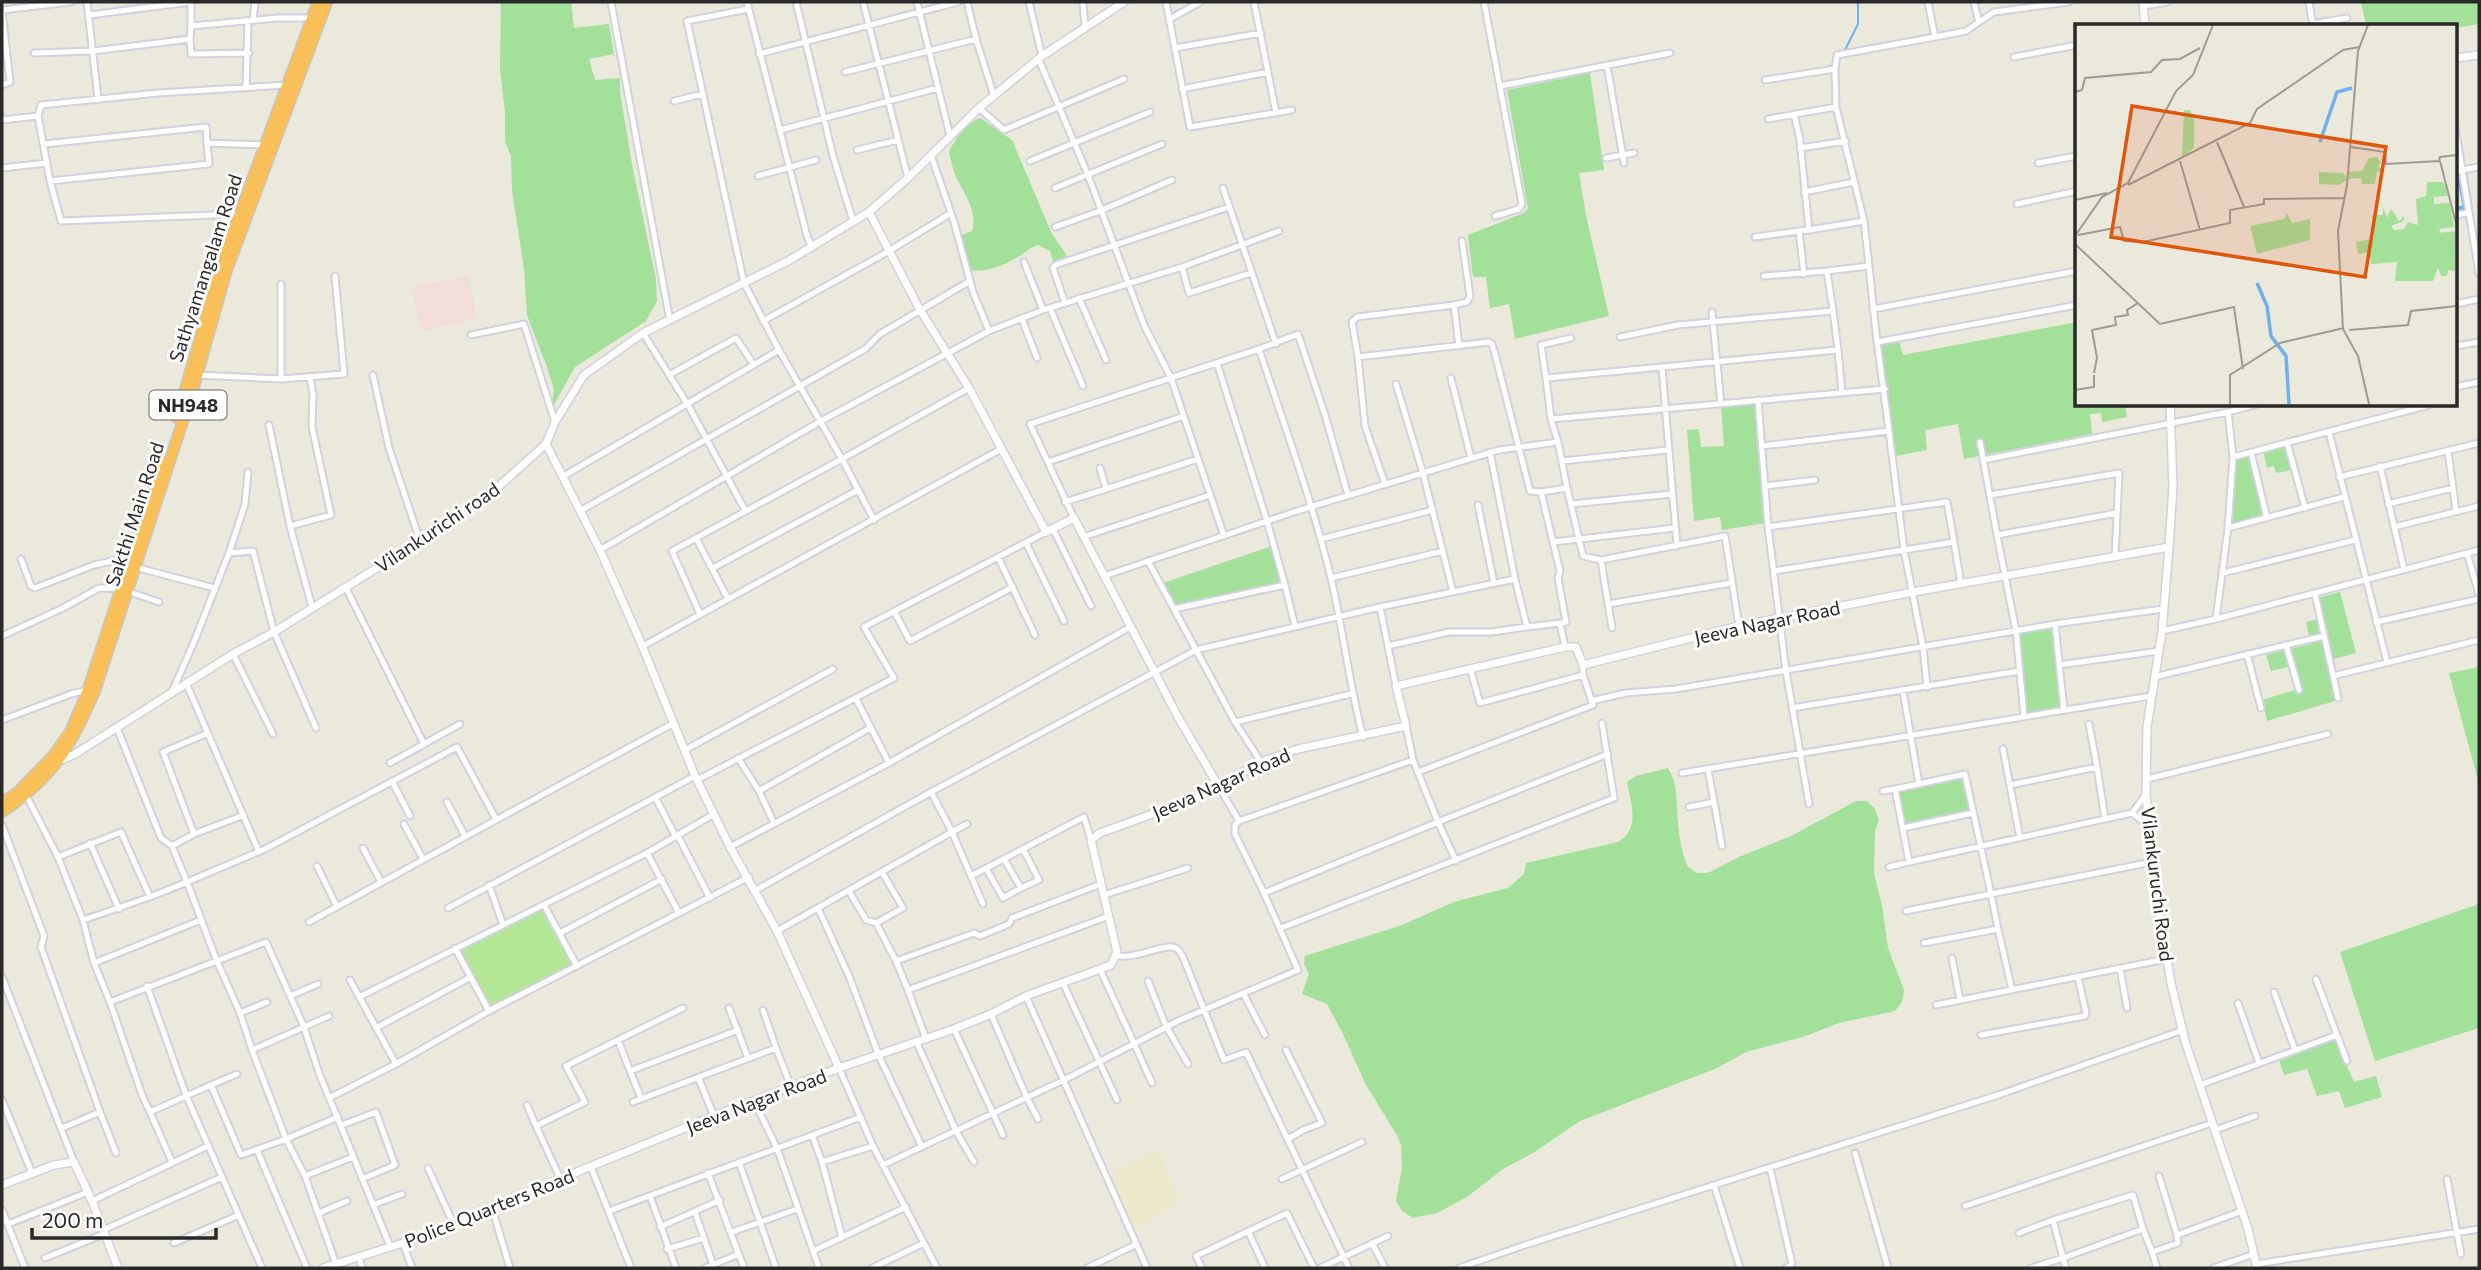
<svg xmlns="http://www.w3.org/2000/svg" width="2481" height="1270" font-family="Commissioner,sans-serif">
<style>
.education{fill:#ece9cb}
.medical{fill:#f2ddd9}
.green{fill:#a3e099}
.pitch{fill:#b4e795}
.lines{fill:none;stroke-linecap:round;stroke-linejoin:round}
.stream{stroke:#71b1eb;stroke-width:2}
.canal{stroke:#71b1eb;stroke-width:6}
.street-casing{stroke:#d1d1e2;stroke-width:9}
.secondary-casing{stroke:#d1d1e2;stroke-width:10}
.highway-casing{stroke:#c7c7c7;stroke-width:13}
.street{stroke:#fff;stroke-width:5}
.secondary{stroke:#fff;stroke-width:7}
.highway{stroke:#f9bf59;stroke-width:10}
.labels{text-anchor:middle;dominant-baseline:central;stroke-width:6;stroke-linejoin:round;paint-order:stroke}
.shield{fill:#fff;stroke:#696969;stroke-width:2}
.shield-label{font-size:18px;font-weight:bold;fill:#292929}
.street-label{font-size:19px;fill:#292929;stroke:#fff}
.inset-river{fill:none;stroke:#71b1eb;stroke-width:3.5}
.inset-road{fill:none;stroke:#9d9c94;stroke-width:2}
.view{fill:#de570d;fill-opacity:0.15;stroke:#de570d;stroke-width:3.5}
.inset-edge{fill:none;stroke:#292929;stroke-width:3.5}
</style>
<rect width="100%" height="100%" fill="#ebe8dc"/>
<!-- education -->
<path class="education" d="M1158,1150l21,53 -45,26 -24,-54z"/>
<!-- medical -->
<path class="medical" d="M468,276l9,43 -56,12 -9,-44z"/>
<!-- green -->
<path class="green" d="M501,2h70l3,26 35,-4 5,30 -25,5 6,21 25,-2v14l13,78 23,109 1,22 -11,20 -71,46 -21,38 -2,-4 2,-11 -6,-20 -21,-55 -3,-46 -12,-78 -1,-35 -6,-14v-30l-5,-43z
M2361,2h118v22l-24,4v-2h-89z
M1590,73l14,97 -25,3 7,42 23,101 -94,23 -6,-35 -19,4 -4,-31h-13l-5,-42 56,-22 4,-5 -21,-118z
M980,118l32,22 40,94 16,23 -15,4 -3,-10 -12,-6c-13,5 -13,9 -24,14 -11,7 -31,14 -43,11l-9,-35 10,-4c6,-19 -7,-36 -15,-52 -4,-8 -6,-19 -8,-27 6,-13 17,-29 31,-34z
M2077,322v82h48l2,13 -25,5 -1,-9 -11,1 2,20 -128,25 -6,-35 -33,6 2,20 -32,6 -14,-112 18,-3 4,14z
M1754,403l12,120 -44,7 -2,-13 -26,4 -7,-91 12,-1 2,18 23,-1 -3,-40z
M2285,445l6,25 -15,3 -2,-7 -7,2 -4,-17z
M2251,454l15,62 -33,8 3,-66z
M1272,546l10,37 -106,24 -13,-24z
M2340,592l16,61 -30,8 9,40 -68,20 -5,-21 33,-10 -7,-23 -17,4 -5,-16 45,-11 -5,-22 12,-3 -5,-20z
M2054,627l7,81 -35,6 -7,-81z
M2479,667v117l-30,-111z
M1668,768c11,18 8,36 10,55 1,15 4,30 10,44l9,6h11l31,-16 52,-21 65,-35h11l8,8 4,11 -4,11 -1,43 8,31 6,43 16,42 -2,12 -7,9 -56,12 -36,14 -57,15 -29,16 -137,53 -47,32 -30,16 -36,28 -30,16 -24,5 -11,-7 -6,-10 6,-34 -1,-22 -4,-10 -31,-50 -23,-51 -16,-30 -25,-10 7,-20 -5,-10 1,-8 97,-31 52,-23 54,-14 16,-14 2,-11 92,-21c23,-13 13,-39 9,-60l9,-6z
M1964,778l7,34 -67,14 -6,-35z
M2479,904v124l-104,33 -35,-109z
M2335,1039l19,43 22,-6 6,21 -37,11 -6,-17 -22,5 -10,-27 -23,6 -5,-15z"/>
<!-- pitch -->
<path class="pitch" d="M544,905l33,61 -88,45 -34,-63z"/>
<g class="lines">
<!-- stream -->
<path class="stream" d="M1845,50l13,-26v-22
M2466,172l13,83"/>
<!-- canal -->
<path class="canal" d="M2455,173l4,-1 7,36 -11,2"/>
<defs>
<path id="street" d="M87,2l11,97
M191,2v24
M611,2l59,319
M747,2l60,234 5,12
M796,2l37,154 20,65
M863,2l45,176
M917,2l33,134
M967,2l9,37 18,57
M1029,2l13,54
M1083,2l2,25
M1166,2l24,125 102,-17
M1254,2l22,111
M1484,2l38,202 -3,5 -24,7
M1974,2l5,20 15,-10 75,-10
M2309,2l4,24
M2144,6l24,-4
M748,9l-61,12 57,262 35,67 63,109 127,-71
M2,10l69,-8
M2,11l8,71 -8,3
M89,15l102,-13
M1170,19l30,-17
M253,20l2,-18
M2312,24l35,-6
M1935,37l31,-6 13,-9
M190,39l1,15 58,-1
M1175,48l86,-15
M34,53l59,-2 97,-12 1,-13 86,-8h36
M759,54l199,-52
M2014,57l63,-12
M1039,60l49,115 56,150 27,53 53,158
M1607,65l17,98
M845,72l131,-33
M1765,80l70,-11
M1500,86l170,-33
M246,87l2,-66
M1182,89l86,-17
M674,101l29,-7
M1836,107l-1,-38 2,-14 98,-18 -7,-35
M979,108l25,22 120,-51
M1794,114l6,26 9,90 55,-9
M38,116l3,-11 117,-12 129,-8
M2,118v2l36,-4 12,65 11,40 178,-7
M1768,119l68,-12 28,114 5,45
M2455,127l24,146
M780,130l158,-42
M44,144l162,-17 1,16
M1800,148l46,-7
M857,150l41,-10
M931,155l23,67 19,70 16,39
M1606,158l28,-5
M1030,161l120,-49
M2038,163l39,-7
M2,168l45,-5
M2455,171l24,-4
M758,176l58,-16
M50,181l159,-17 -2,-21 58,2
M1055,188l107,-44
M1223,188l53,156
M1804,192l50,-10
M2017,204l60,-13
M2455,215l14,-2
M1055,227l45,-16 72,-31
M1755,237l44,-6
M1024,262l19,48
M1182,267l7,26 62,-20
M1827,271l42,-5 8,76
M1804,274l-5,-43 10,-1
M1764,276l63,-5 6,40
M281,284v95
M1079,298l27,62
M1065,303l-12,-35 2,-3 174,-58
M2455,304l24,-5
M1454,305l13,-3 3,-6 -8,-55
M1050,308l33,78
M1873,309l204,-38
M1712,312l9,92
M1022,319l15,39
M763,321l126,-70 62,-38
M643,333l45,72 57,105
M471,335l53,-11 31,98
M1620,337l58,-12 155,-14 5,39
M2455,346l24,-4
M1259,349c25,75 52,149 71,225 13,54 19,110 33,163
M1358,357l-6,-35 5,-5 97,-12 5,41
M1217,363l50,158 18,64
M1662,367l176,-17 4,43
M197,375l84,4 63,-5 -9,-98
M373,375l16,73 31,93
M669,375l67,-37 18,27
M1451,378l20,80
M1546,378l-5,-33 30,-7
M1396,384l27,89 30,119
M2455,387l24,-5
M1758,400l10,127 18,144 23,133
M2228,412l30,-8
M1551,419l-5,-41 116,-11 15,179
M269,425l21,101 22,81
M1889,431l-12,-89 200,-37
M2329,432l58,230
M1558,442l-7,-23 334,-30
M1980,442l17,93 120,-22
M2287,442l18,66
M1762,446l127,-15 15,119 19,97 4,40
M2448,451l8,60
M1490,452l25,127
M2251,452l16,66
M2233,457l200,-53
M1983,460l245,-48 5,45 -5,71 -12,91
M1562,461l106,-11
M1048,462l136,-46
M2380,466l24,103
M562,477l217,-127
M2339,477l140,-34
M1385,484l-20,-58 -7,-69 131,-15 3,2 3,10 35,137 11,1
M1765,486l50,-6
M1106,489l92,-30
M1990,495l129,-22 -4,84
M1065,502l41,-13 -6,-21
M1571,504l101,-10
M2388,504l65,-16
M1478,505l16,78
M580,511l285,-162 15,-15 90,-53
M1074,518l-44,-94 229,-75 39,-15 27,81 23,80
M290,526l41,-11 -19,-88 1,-33 -3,-17
M1768,527l179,-25 7,40 -180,29
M2394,527l85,-21
M2228,528l116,-31
M1053,529l38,77
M1997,535l19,96 8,86
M1083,537l127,-42
M696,538l32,61
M1321,539l112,-29
M1553,542l-12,-50 26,-4
M1954,542l7,42
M1026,543l38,78
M600,550l221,-129 168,-90 54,-21 139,-43 97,-36
M229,553l24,-2 21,81 42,96
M2467,553l12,41
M998,557l37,78
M21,559l10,27 4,2 59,-23 36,-8
M1601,560l7,44 123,-21
M1148,561l87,161 26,40
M135,567l79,21
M713,568l145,-78
M2223,573l132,-33
M1104,576l193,-65 202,-61 59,-8 9,46 16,68 18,4 124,-24 14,90
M1331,578l112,-27
M346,588l78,156
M2315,594l23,104
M1608,604l4,24
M1380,607l16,79
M1174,609l111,-24 10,41
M894,611l16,30 103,-54
M700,614l-28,-63 170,-92 32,61
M2376,622l103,-23
M1560,623l6,-1 -8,-44 2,-7 -7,-29 122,-14
M2055,624l9,86
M2162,631l54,-12 263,-69
M2,636l61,-28 36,-20 22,1 38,13
M2286,645l13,45
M643,646l358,-197
M1388,646l61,-14h42l36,-5
M233,654l40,80
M2247,654l14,54
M2059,665l100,-14
M1470,668l10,35 103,-28
M2333,676l146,-36
M2154,677l170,-41
M187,685l72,167
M1903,691l16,93 46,-10 26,120 161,-32
M172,692l22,-50 35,-89 16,-49 3,-32
M1591,701l35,-8 50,-4 379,-65 108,-15
M1792,708l227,-37
M2,720l69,-26 17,-4
M1235,722l116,-28
M2089,724l8,43
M1406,726l7,34 25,62 170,-68
M117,728l44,110 11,8
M2003,749l17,89
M685,750l148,-81
M738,758l21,33 15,32
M1413,760l-174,61 -4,4v9l29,59 174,-71 18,39
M390,763l70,-39
M889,763l241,-136
M1708,769l14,77
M1418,772l175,-67 -10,-30v-10
M1682,773l469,-77
M2147,779l181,-45
M697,780l197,-102 -30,-51 182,-95
M392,781l18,35
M1919,784l-24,5 14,73 223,-49 14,-19
M2010,785l87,-18 8,52
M1219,787l20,34
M759,791l111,-63
M1883,791l12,-2
M26,795l32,62 25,63 67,-23 37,-15 29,77 24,54 12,37 34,89 19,37 31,88
M655,797l21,40
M447,802l18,34
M1689,807l25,-5
M2132,813l17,13
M244,815l-50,19 -22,12 15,36 78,-33 192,-102 39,72
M404,824l19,35
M967,824l-15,8 19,44 113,-59 7,23
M2,825l42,111 -3,11 59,165
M1903,828l70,-15
M194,834l-31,-82 45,-19
M678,836l32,62
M90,843l29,66
M730,847l159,-84 -33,-64
M363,848l18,34
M647,853l32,60
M58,857l63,-25 29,65
M317,866l20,41
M1889,867l20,-5
M987,870l16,28 18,-10 -17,-29
M971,876l12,28
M489,885l14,40
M1021,888l18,-8 -16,-31
M756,890l175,-98 265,-142 184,-43 135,-28 12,48 33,-4 5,24
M849,891l17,29 10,3 27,-15 -21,-36
M1104,895l84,-27
M544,905l33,61
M448,908l247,-132
M818,908l31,68 30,80 43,91
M1906,911l85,-17 7,35 -74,14
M83,920l11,43 16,39 32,93 8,17 61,-27 30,70 45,-16 52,-22
M309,922l365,-199
M876,923l20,38 12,29 201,-74
M1281,928l333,-130 -12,-75
M1998,929l14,61
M777,931l175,-99 -21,-40
M560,933l102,-54
M455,948l34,63
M1115,955c19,6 51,-13 61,-7 2,1 6,7 7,9l41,103 22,-8 103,216
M1952,958l8,42
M896,961l78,-28 6,3 29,-12 3,-6 89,-34
M94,963l107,-43
M2120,968l7,40
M1100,969l52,114
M2,977l72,185
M350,980l46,84
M1148,981l18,45 22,38
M1063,983l54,117
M147,986l39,109 76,173
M908,990l18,49
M2274,992l21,58
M1243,993l22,42
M290,996l28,-12
M1026,996l121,272
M359,997l288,-144 67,-39
M110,1002l156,-60 38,85 15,46 71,173
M2238,1003l21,60
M1936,1005l230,-46
M729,1008l19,50
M763,1010l13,38
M240,1013l27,-11
M991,1014l36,84 11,21
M376,1028l95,-51
M954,1029l49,106
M1981,1035l104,-19 1,-3 -8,-36
M2337,1035l10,26
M618,1040l65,-32
M917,1043l39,88 18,31
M252,1050l77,-34
M1286,1050l36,73 -19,7 -15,9
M839,1068l34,78 64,122
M630,1071l11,27
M698,1077l16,39
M211,1085l26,-11
M2200,1085l137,-50 -21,-56
M331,1097l65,-33 93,-53 260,-134
M2,1100l30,73
M754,1101l23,47 42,120
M633,1102l143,-54 15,39
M527,1105l9,21
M150,1112l22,50
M342,1125l34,-13 19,53 -33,14
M62,1128l38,-16 16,41
M2215,1130l40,-14
M812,1135l10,27 20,75
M257,1150l50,118
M1855,1153l33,115
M739,1162l37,106
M822,1162l51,-16
M883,1165l181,-85 116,-60 118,-50 -34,-77
M591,1167l40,101
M428,1168l25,55
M1770,1168l22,96 -6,4
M708,1173l36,95
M305,1176l48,-19
M2159,1176l18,59
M1282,1179l80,-37
M2447,1179l14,75
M561,1180l-25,-54 49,-24 -19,-36 52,-26 12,31 108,-41
M1714,1185l26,83
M650,1196l26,72
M92,1201l116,-55
M373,1205l29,-11
M1965,1206l247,-83
M492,1208l18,60
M2,1210l23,58
M609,1211l252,-94
M695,1212l18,53
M319,1213l28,-12
M8,1224l80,-32
M660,1227l60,-27
M2143,1229l-10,-34 -80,25 10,38 80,-29 9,23 26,-9 -1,-8 65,-24
M103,1230l119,-53
M1248,1231l17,37
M732,1232l65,-23
M2019,1233l34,-13
M174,1243l65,-28
M403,1243l9,25
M1372,1243l13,25
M667,1249l37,-11
M813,1251l93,-44
M2152,1252l5,16
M359,1257l3,11
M45,1258l59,-24
M2256,1264l223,-35
M705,1268l34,-14
M872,1268l52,-25
M1087,1268l50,-24
M1202,1268l-6,-12 91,-43 27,55
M1320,1268l68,-32
M1459,1268l66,-23 473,-150 185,-65
M2031,1268l32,-10 3,10
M2213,1268l41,-14"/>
<path id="secondary" d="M2143,2l2,24
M2455,58l24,-3
M869,212l51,98 49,78 77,144 28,-14 104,199 41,70
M2170,404l3,83 -4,60 -7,84 -15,96 -1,67 7,83 18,106 14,58 63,188 9,39
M546,444l54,106 41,93 54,133 35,71 47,84 62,137
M59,759l2,1 14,-6 158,-100 41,-22 146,-91 79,-55 47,-42 9,-22 29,-47 59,-42 145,-72 81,-49 39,-34 71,-70 63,-52 82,-54
M2,1185l52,-20 20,-3 18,39 26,67
M323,1268l80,-25 311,-127 125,-48 115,-39 37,-15 35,-18 85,-31 6,-13 -26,-112 9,-7 99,-36 62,-35 37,-13 108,-23 -10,-40 169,-39h11l7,18 156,-39 174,-34 256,-45"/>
<path id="highway" d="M177,418l45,-156 96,-260
M2,803l16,-11 36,-37 17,-24 17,-41 74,-228
M2,812c52,-36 69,-65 93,-122l97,-297 34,-121 101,-270"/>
</defs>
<!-- street casing -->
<use href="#street" class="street-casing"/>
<!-- secondary casing -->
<use href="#secondary" class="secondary-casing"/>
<!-- highway casing -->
<use href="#highway" class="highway-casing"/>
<!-- street -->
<use href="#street" class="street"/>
<!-- secondary -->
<use href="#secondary" class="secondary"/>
<!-- highway -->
<use href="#highway" class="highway"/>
</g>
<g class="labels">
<!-- shield labels -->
<rect class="shield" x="149.5" y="390.5" width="77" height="29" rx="5"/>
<g class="shield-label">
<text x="188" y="405">NH948</text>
</g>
<!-- street labels -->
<g class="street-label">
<text transform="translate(205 268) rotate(-72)">Sathyamangalam Road</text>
<text transform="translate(134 514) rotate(-72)">Sakthi Main Road</text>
<text transform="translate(437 527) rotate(-34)">Vilankurichi road</text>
<text transform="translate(1767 622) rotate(-12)">Jeeva Nagar Road</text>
<text transform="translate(1221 783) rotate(-24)">Jeeva Nagar Road</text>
<text transform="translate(2158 884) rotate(83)">Vilankuruchi Road</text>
<text transform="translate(756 1101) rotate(-21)">Jeeva Nagar Road</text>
<text transform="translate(489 1208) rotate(-22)">Police Quarters Road</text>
</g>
</g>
<!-- overview -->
<g transform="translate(2075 24)">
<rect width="382" height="382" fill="#ebe8dc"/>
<path d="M109,86h6l4,9v29l-12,9zM302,133l4,6 -4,3 4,2v5l-4,-3 -2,14h-13l-1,-6 -12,1v-7l13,-1 7,-13zM244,148l24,1 5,6 -9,6 -20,-1zM352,158h17l4,14 -14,1v7l16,-1 4,24 -15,2 2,4 15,-2 -1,40 -7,-1 -1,6h-6l-3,-9 -5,14h-38l2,-19 -26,2 -1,-12 -12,2 -2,-12 18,-3 -2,-24h11v-8l4,11 4,-9 8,12 5,-5v5l-13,5 3,4 10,-1 4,-7 10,3 -2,-26 10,-3zM212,189l5,10 18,-4v21l-53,14 -7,-28 34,-7z" fill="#a3e099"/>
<path class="inset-river" d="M245,118l17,-50 15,-4M182,259l10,23 4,30 15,20 3,48"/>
<path class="inset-road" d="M293,1l-10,26 -11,134 -9,46 5,98 15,27 11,48M0,68l7,-2 3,-12 66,-6 11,-12 18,-1 20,-11M142,118l27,65M276,123l34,5 1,12 53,-3 1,-4 17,-2M105,137l20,69M365,137l17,66M53,161l122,-62 7,-14 86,-59 16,-3M0,176l32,-7M3,211l42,-8 4,14 19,1 87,-19v-13l34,-6v-5l81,-1M0,212l27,-39 26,-14 48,-92 17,-16 20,-50M0,220l85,80 74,-17 9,62M274,306l59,-5 3,-14 46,-5M19,349l3,-15 -5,-28 24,-5 -1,-8 13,-2 -1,-5 11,-7M0,366l19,-3v-12M155,380v-29l50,-32 64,-15"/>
<path class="view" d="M57,82l254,41 -21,130 -254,-40z"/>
<rect width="382" height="382" class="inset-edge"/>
</g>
<!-- border -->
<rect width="2481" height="1270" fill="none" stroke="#292929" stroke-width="7"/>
<!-- scale -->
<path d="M32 1228v10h184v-10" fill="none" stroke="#292929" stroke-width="3.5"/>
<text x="42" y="1228" font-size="21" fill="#292929" stroke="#ffffff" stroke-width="5" paint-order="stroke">200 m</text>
</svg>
